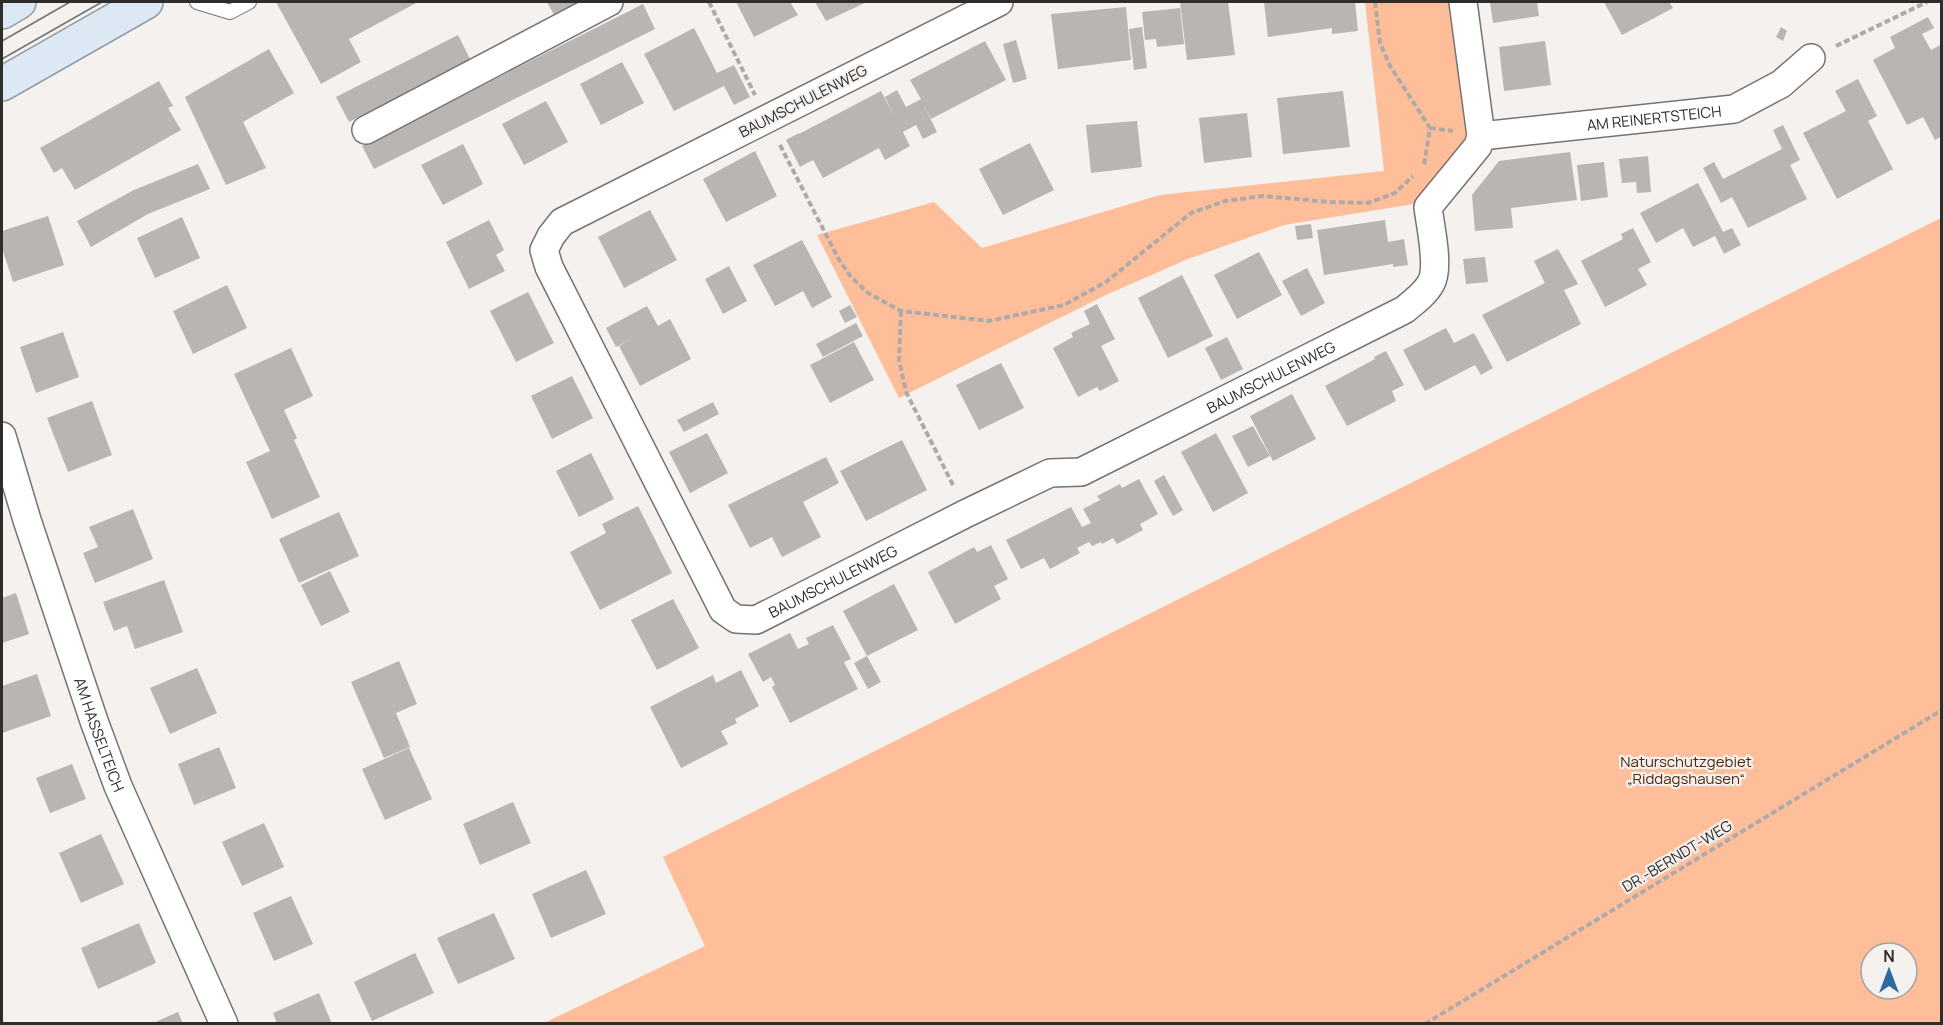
<svg xmlns="http://www.w3.org/2000/svg" width="1943" height="1025" font-family="Manrope,sans-serif">
<style>
.green{fill:#febe99;fill-rule:evenodd}
.building{fill:#b8b5b3}
.lines{fill:none;stroke-linecap:round;stroke-linejoin:round}
.service-casing{stroke:#767371;stroke-width:16}
.minor-casing{stroke:#767371;stroke-width:30}
.primary-casing{stroke:#909da9;stroke-width:36}
.path{stroke:#adaaa9;stroke-width:4;stroke-dasharray:6 3;stroke-linecap:butt}
.service{stroke:#fff;stroke-width:14}
.minor{stroke:#fff;stroke-width:27}
.primary{stroke:#dce8f4;stroke-width:33}
.tram{stroke:#757372;stroke-width:1.5}
.labels{text-anchor:middle;dominant-baseline:central;stroke-width:4.5;stroke-linejoin:round;paint-order:stroke}
.street-label{font-size:15px;fill:#2e2d2c;stroke:#f4f1ef}
.park-label{font-size:15px;fill:#512709;stroke:#f4f1ef}
</style>
<rect width="100%" height="100%" fill="#f4f1ef"/>
<!-- green -->
<path class="green" d="M1365,2h85l16,137 -52,65 -130,21 -96,34 -80,35 -209,104 -82,-163 117,-33 48,46 178,-53 224,-24z
M1941,218v805h-1397l161,-77 -42,-89zM1871,953h36v36h-36z"/>
<!-- building -->
<path class="building" d="M276,2h142l-69,37 12,23 -40,22z
M547,2h41l-32,16z
M736,2h54l8,13 -44,22z
M815,2h52l-41,19z
M1180,2h48l7,53 -48,5z
M1264,2h91l3,29 -26,3v-6l-64,9z
M1490,2h47l2,14 -46,7z
M1604,2h65l4,6 -51,27z
M643,4l12,25 -281,140 -12,-23z
M1126,7l5,53 -73,9 -7,-55z
M1180,8l4,36 -27,3 -1,-8 -11,1 -3,-28z
M1928,17l6,11 -12,6 9,16 11,-6v92l-7,4 -12,-23 -16,8 -34,-65 22,-12 -5,-11z
M1142,27l5,41 -13,2 -5,-41z
M1781,27l6,4 -4,10 -7,-4z
M694,28l23,45 17,-8 16,32 -16,8 -10,-19 -50,25 -30,-57z
M458,35l13,26 -122,61 -13,-25z
M1016,40l11,39 -14,4 -10,-39z
M985,41l21,39 -75,39 -9,-17 15,30 -14,7 -7,-14 -13,7 7,14 -25,14 -6,-12 -56,30 -10,-18 -13,7 -14,-27 13,-7v1l82,-43 13,25 -9,-19 12,-7 9,17 15,-8 -11,-19z
M1545,41l6,44 -47,6 -5,-44z
M269,49l25,44 -51,29 23,46 -40,17 -41,-88z
M622,62l22,41 -43,22 -21,-41z
M1858,79l19,37 -9,5 25,48 -56,30 -34,-66 43,-22 -11,-20z
M159,81l14,25 -5,2 13,22 -106,60 -13,-22 -8,5 -14,-25z
M1343,91l7,56 -67,7 -6,-56z
M546,101l22,41 -44,23 -22,-41z
M1247,113l5,44 -48,6 -5,-45z
M1137,121l5,46 -51,6 -5,-48z
M1783,125l17,35 -10,5 17,34 -59,29 -16,-31 -11,6 -18,-35 11,-6 9,17 59,-30 -9,-19z
M1030,143l24,47 -51,25 -24,-46z
M463,144l20,40 -40,21 -22,-40z
M755,151l22,45 -51,26 -23,-43z
M1570,152l7,48 -66,8 2,20 -38,3 -3,-36 27,-34z
M1648,156l3,36 -14,1 -1,-11 -14,1 -3,-24z
M1604,162l4,35 -27,4 -4,-36z
M198,164l12,25 -62,25 -57,33 -14,-26 57,-31z
M1698,183l25,49 9,-4 9,17 -17,9 -9,-18 -22,11 -10,-19 -27,15 -16,-30z
M650,210l27,50 -53,28 -26,-51z
M48,216l16,49 -51,17 -11,-34v-17z
M182,217l18,41 -45,20 -18,-40z
M489,220l15,30 -8,5 9,16 -36,18 -23,-47z
M1385,220l3,22 16,-3 4,26 -15,2v-3l-69,11 -7,-45z
M1311,224l2,14 -16,2 -2,-14z
M1633,228l18,34 -13,7 9,16 -42,22 -24,-46 42,-22 -2,-5z
M802,240l30,57 -20,11 -9,-17 -28,15 -22,-41z
M1558,249l20,35 -14,6 17,34 -74,38 -25,-47 63,-32 -11,-22z
M1259,252l23,43 -45,24 -23,-44z
M1485,257l3,25 -22,2 -3,-25z
M729,266l18,35 -24,13 -18,-35z
M1307,268l18,35 -24,13 -19,-35z
M1182,275l31,61 -45,22 -30,-60z
M227,285l20,43 -54,26 -20,-43z
M528,292l26,51 -38,19 -26,-51z
M1097,304l18,35 -14,7 18,35 -19,10 -3,-4 -19,10 -25,-49 20,-11 -2,-4 19,-9 -6,-13z
M850,305l7,12 -12,6 -6,-12z
M647,306l11,20 12,-7 21,40 -51,27 -21,-40 15,-9 -18,10 -10,-19z
M856,323l7,13 -40,21 -7,-13z
M1446,328l8,15 20,-10 19,35 -12,7 -6,-10 -50,26 -22,-41z
M63,332l16,45 -43,16 -16,-46z
M1227,337l16,32 -22,11 -16,-32z
M854,342l20,38 -44,23 -20,-38z
M291,348l22,48 -29,14 13,28 -3,2 26,57 -48,22 -26,-57 24,-11 -36,-77z
M1386,351l18,34 -12,6 4,10 -49,25 -22,-40 50,-27 -1,-2z
M1001,363l23,45 -45,22 -23,-45z
M572,376l21,42 -41,21 -21,-43z
M1292,394l24,45 -43,22 -23,-45z
M92,401l20,54 -44,17 -21,-54z
M713,402l6,12 -35,18 -7,-12z
M1253,426l17,30 -22,11 -16,-31z
M707,433l21,40 -38,20 -21,-41z
M1216,433l32,60 -35,19 -32,-60z
M902,440l25,50 -61,31 -26,-50z
M591,453l23,46 -35,18 -23,-46z
M826,457l13,26 -36,19 18,35 -39,20 -10,-20 -22,11 -22,-43z
M1164,475l19,35 -10,6 -19,-35z
M1139,479l19,35 -18,10 3,6 -26,14 -4,-6 -11,6 -1,-2 -9,4 -3,-4 -12,6 3,5 -30,16 -6,-11 -23,11 -15,-29 65,-33 11,20 9,-4 -8,-14 17,-9 -3,-4 23,-12 2,4z
M638,506l34,67 -72,37 -30,-58 36,-19 -4,-9z
M133,509l20,50 -58,24 -12,-30 15,-6 -9,-20z
M339,512l20,44 -60,27 -20,-44z
M991,545l17,34 -14,7 7,13 -46,25 -27,-52 46,-25 3,5z
M330,571l20,41 -29,14 -20,-41z
M164,580l19,52 -48,17 -8,-23 -13,5 -11,-29z
M894,584l24,46 -51,26 -24,-45z
M16,593l13,41 -27,9v-45z
M673,599l26,49 -42,22 -26,-50z
M833,625l18,34 -7,3 14,27 -68,34 -18,-36 3,-2 -4,-8 -8,5 -15,-28 42,-21 8,16 11,-5 -3,-6z
M867,656l14,26 -13,7 -14,-26z
M399,661l18,43 -21,9 14,34 -26,11 -33,-76z
M197,668l20,45 -47,21 -20,-46z
M741,670l18,36 -24,13 2,4 -16,8 7,13 -47,24 -31,-61 63,-32 3,8z
M37,674l14,42 -49,17v-47z
M219,747l17,41 -42,17 -16,-41z
M409,748l23,51 -47,21 -23,-51z
M72,764l14,35 -36,14 -14,-35z
M513,802l18,41 -51,22 -17,-41z
M264,823l20,44 -42,19 -20,-44z
M101,834l23,50 -43,19 -22,-50z
M586,870l20,44 -55,24 -19,-44z
M291,896l22,48 -39,17 -21,-48z
M494,913l21,46 -57,25 -21,-46z
M139,923l17,40 -58,26 -17,-41z
M415,953l19,40 -62,28 -18,-39z
M319,993l13,31h-55l-4,-11z
M178,1012l5,12h-32z"/>
<g class="lines">
<defs>
<path id="service" d="M197,2l33,10 19,-10"/>
<g id="minor">
<path id="s1" d="M999,2l-437,220 -11,14 -7,14 5,17 174,343 13,9 20,1 211,-107 83,-40 31,-1 323,-162c10,-8 21,-16 27,-27 9,-16 -1,-58 -3,-76l50,-61 3,-10 -18,-134"/>
<path d="M366,130l243,-128"/>
<path id="s2" d="M1481,136l253,-27 47,-25 30,-26"/>
<path id="s3" d="M2,436l25,84 67,201 24,65 106,238"/>
</g>
<path id="primary" d="M2,12l17,-10
M2,84l144,-82"/>
</defs>
<!-- service casing -->
<use href="#service" class="service-casing"/>
<!-- minor casing -->
<use href="#minor" class="minor-casing"/>
<!-- primary casing -->
<use href="#primary" class="primary-casing"/>
<!-- path -->
<path class="path" d="M709,2l46,93
M1375,2l5,41 10,23 40,62 -6,37
M1836,46l91,-44
M1430,128l23,3
M780,145l58,113 13,19 17,16 33,18 88,10 75,-16 42,-23 85,-69 34,-12 38,-5 67,6 38,1 27,-10 18,-17
M901,311l-2,49 7,32 48,95
M1425,1024l517,-314"/>
<!-- service -->
<use href="#service" class="service"/>
<!-- minor -->
<use href="#minor" class="minor"/>
<!-- primary -->
<use href="#primary" class="primary"/>
<!-- tram -->
<path class="tram" d="M2,41l68,-39
M2,59l100,-57"/>
</g>
<g class="labels">
<!-- street labels -->
<g class="street-label">
<text transform="translate(803 101) rotate(-27)">BAUMSCHULENWEG</text>
<text stroke="none"><textPath href="#s2" startOffset="174">AM REINERTSTEICH</textPath></text>
<text stroke="none"><textPath href="#s1" startOffset="1533">BAUMSCHULENWEG</textPath></text>
<text stroke="none"><textPath href="#s1" startOffset="1047">BAUMSCHULENWEG</textPath></text>
<text stroke="none"><textPath href="#s3" startOffset="314">AM HASSELTEICH</textPath></text>
<text transform="translate(1677 856) rotate(-31)">DR.-BERNDT-WEG</text>
</g>
<!-- park labels -->
<g class="park-label">
<text x="1686" y="761">Naturschutzgebiet<tspan x="1686" dy="17">„Riddagshausen“</tspan></text>
</g>
</g>
<!-- border -->
<rect width="1943" height="1025" fill="none" stroke="#2e2d2c" stroke-width="6"/>
<!-- north arrow -->
<g transform="translate(1889 971)"><circle r="28" fill="#f4f1ef" stroke="#a5a3a1" stroke-width="1.5"/>
<path d="M0-4.5L10 22L0 15L-10 22Z" fill="#2c6aa1"/>
<text y="-9" font-size="16" font-weight="bold" text-anchor="middle" fill="#2e2d2c">N</text>
</g>
</svg>
